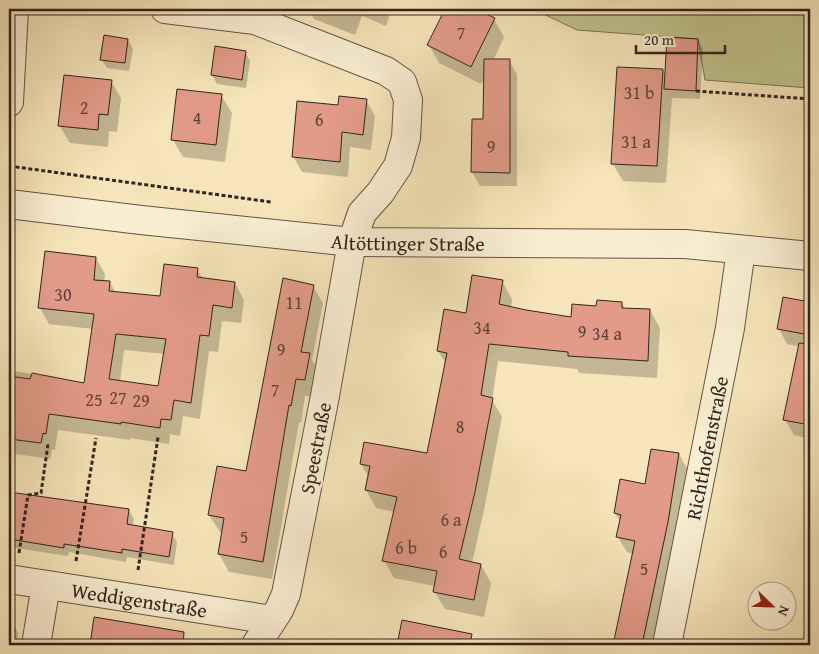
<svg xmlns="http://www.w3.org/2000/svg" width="819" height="654" font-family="'Gentium Book Plus',serif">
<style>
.green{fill:#c0c38d;stroke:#797456}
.shadow{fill:#0003;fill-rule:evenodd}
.building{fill:#e39b89;stroke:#32241e;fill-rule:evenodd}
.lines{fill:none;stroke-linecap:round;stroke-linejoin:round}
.street-casing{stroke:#635445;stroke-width:30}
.path{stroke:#32241e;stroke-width:3;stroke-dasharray:4 2.5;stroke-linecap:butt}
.street{stroke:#f9eed2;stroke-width:28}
.labels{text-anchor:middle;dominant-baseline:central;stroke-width:4.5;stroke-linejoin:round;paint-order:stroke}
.number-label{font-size:18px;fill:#5e4239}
.street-label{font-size:20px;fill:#32241e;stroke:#f9eed2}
</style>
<rect width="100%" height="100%" fill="#f6e5ba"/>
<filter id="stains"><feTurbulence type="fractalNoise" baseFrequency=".004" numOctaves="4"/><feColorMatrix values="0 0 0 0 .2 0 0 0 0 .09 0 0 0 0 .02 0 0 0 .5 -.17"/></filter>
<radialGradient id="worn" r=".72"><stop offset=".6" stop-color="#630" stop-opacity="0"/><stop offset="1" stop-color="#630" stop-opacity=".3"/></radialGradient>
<!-- green -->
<path class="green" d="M533,9h277v79l-105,-8 -7,-41 -121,-9z"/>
<!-- shadow -->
<path class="shadow" d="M308,9h84l-6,17 -24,-10 -7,19 -41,-16z
M447,9h26l21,10 10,18 -11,24h16l8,13v112h-37l-8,-14 12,-52 1,-43 -4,7 -42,-21 -10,-18z
M128,40l5,9 -4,22 -22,-3 -5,-8z
M698,40l5,9 -3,50 -28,-1 -6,85 -43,-2 -10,-17 50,-94 3,6z
M245,52l5,9 -4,27 -29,-4 -5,-9z
M111,81l10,17 -4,34 -8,-1 -1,16 -38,-4 -11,-18z
M221,95l11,18 -7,49 -42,-5 -10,-17z
M366,100l9,16 -4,34 -21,-3 -2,30 -46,-5 -9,-16z
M96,258l9,16 -1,8h6l5,10 47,6 35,-29 6,10 32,4 9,17 -3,23 -19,-2 -4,31 -9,-1 -9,68 -17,-3 -3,20 -10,-2 -1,10 -39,-6v2l-72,-10 -3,20 -3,-1 -2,10 -41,-6v-83l76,14 8,-55 -44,-5 -9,-16zM124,350l41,4 -7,33 -38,-5z
M502,281l10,18 -1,9 61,11 25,-12 25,-4 3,6 25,1 10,18 -3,50 -78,-5 -2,-4 -79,-8 -6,39 10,17 -18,93 -12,53 9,2 10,18 -7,34 -39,-8 -11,-18 1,-5 -41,-8 -10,-18 11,-48 -19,-4 -10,-18 3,-12 -8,-14 4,-20 63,11 18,-91 -8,-13 29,-37z
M313,286l10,17 -11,57 7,12 -4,25 -10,-1 -4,27 -2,-1 -27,157 -43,-7 -10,-18 4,-21 -3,-1 -11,-17 38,-42z
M784,298l26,5v136l-16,-4 -9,-15 25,-71 -23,-5 -8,-15z
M9,334l3,6 -3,26z
M679,454l9,16 -33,175h-40l18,-91 -6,-2 -10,-16 3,-14 -5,-9z
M9,493l120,17 5,9 -2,7 40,8 5,8 -3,23 -47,-8 -1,5 -57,-10 -1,4 -59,-9z
M95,619l63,24 1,2h-68z
M403,621l37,8 10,16h-52z
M9,624h4l5,9 -1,12h-8z"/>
<!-- building -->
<path class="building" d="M445,9h31l19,9 -24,49 -44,-22z
M104,35l24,4 -3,24 -25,-3z
M667,37l31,2 -2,52 -32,-2z
M215,46l31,5 -4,29 -31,-5z
M484,59h26v114l-39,-1 1,-53h11z
M617,67l46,2 -6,97 -46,-2z
M64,75l48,5 -4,35 -9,-1 -1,16 -40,-4z
M177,89l45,5 -6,51 -45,-5z
M339,96l28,3 -4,36 -21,-3 -2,30 -48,-5 5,-56 41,4z
M45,251l51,6 -2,23 16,1 -1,10 51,5 4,-32 34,4 -1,9 38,5 -3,26 -19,-3 -4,31 -9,-1 -9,68 -17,-3 -3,20 -10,-1 -1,9 -39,-6v2l-72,-10 -3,20 -3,-1 -2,10 -32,-4v-63l21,3 2,-6 52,10 10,-69 -56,-6zM116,334l50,5 -8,47 -49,-7z
M472,275l31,5 -4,24 27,6 45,7 1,-13 24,2 1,-6 25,2v6l28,1 -2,52 -80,-5v-4l-79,-8 -8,51 12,3 -18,94 -16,67 22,5 -7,36 -41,-8 4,-21 -55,-10 15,-64 -32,-7 5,-24 -10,-2 4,-22 63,11 20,-100 -10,-2 7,-42 22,4z
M283,278l31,7 -13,67 9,1 -5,27 -9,-1 -5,27 -2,-1 -26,157 -45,-8 6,-36 -16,-3 9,-49 29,5z
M783,297l27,5v33l-33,-6z
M799,343l11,1v81l-27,-5z
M651,449l28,4 -11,69 -26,123h-29l22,-104 -19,-4 5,-22 -7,-2 6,-34 25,5z
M9,492l120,17 -2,15 46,8 -4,25 -47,-8v4l-58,-9v4l-55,-9z
M94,617l90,15 -1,13h-93z
M402,620l70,14 -2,11h-73z"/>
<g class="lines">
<defs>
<g id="street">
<path d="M165,9l90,11 131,51 16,11 6,18 -2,38 -8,28 -18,27 -18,20 -10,29 -27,154 -39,198 -7,16 -23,35"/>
<path d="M9,102l5,-93"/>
<path id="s1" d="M9,204l132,16 211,22 333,2 125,12"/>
<path id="s2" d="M9,579l263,41"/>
<path d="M36,645l10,-60"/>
<path id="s3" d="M667,645l63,-317 11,-78"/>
</g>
</defs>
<!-- street casing -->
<use href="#street" class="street-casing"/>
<!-- path -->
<path class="path" d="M696,91l114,8
M9,166l262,36
M9,525l5,-40
M19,553l9,-58 13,-2 7,-49
M76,561l20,-123
M138,570l20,-133"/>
<!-- street -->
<use href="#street" class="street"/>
</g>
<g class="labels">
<!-- number labels -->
<g class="number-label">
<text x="461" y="32">7</text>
<text x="639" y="92">31 b</text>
<text x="84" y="107">2</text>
<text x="197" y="117">4</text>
<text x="319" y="119">6</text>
<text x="636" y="141">31 a</text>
<text x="491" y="146">9</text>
<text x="63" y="294">30</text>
<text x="294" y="302">11</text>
<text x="482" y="327">34</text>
<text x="582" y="331">9</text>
<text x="607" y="333">34 a</text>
<text x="281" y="349">9</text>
<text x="275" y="389">7</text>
<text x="118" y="397">27</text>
<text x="94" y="399">25</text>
<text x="141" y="400">29</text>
<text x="460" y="426">8</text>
<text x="451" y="519">6 a</text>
<text x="244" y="536">5</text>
<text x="406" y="547">6 b</text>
<text x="443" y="551">6</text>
<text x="644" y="568">5</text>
</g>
<!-- street labels -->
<g class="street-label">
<text stroke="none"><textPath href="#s1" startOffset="401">Altöttinger Straße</textPath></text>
<text transform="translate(315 448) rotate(-79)">Speestraße</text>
<text stroke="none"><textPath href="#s3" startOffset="201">Richthofenstraße</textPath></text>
<text stroke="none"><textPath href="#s2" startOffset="132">Weddigenstraße</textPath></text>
</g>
</g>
<!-- margin -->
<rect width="819" height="654" fill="none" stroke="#f6e5ba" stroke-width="30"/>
<rect x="10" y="10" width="799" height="634" fill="none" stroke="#32241e" stroke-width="2.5"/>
<rect x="15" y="15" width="789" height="624" fill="none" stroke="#32241e"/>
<!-- north arrow -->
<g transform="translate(772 606) rotate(113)"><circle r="24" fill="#f9eed2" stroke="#a99d8a"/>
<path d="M0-4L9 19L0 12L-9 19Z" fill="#8f2418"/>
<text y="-8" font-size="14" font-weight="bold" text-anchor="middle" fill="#32241e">N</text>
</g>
<!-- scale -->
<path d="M636 45v8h89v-8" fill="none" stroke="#32241e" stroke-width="2.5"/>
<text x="644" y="45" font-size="15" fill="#32241e" stroke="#f9eed2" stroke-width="4" paint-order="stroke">20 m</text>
<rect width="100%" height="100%" filter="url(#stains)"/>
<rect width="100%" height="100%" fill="url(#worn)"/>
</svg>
